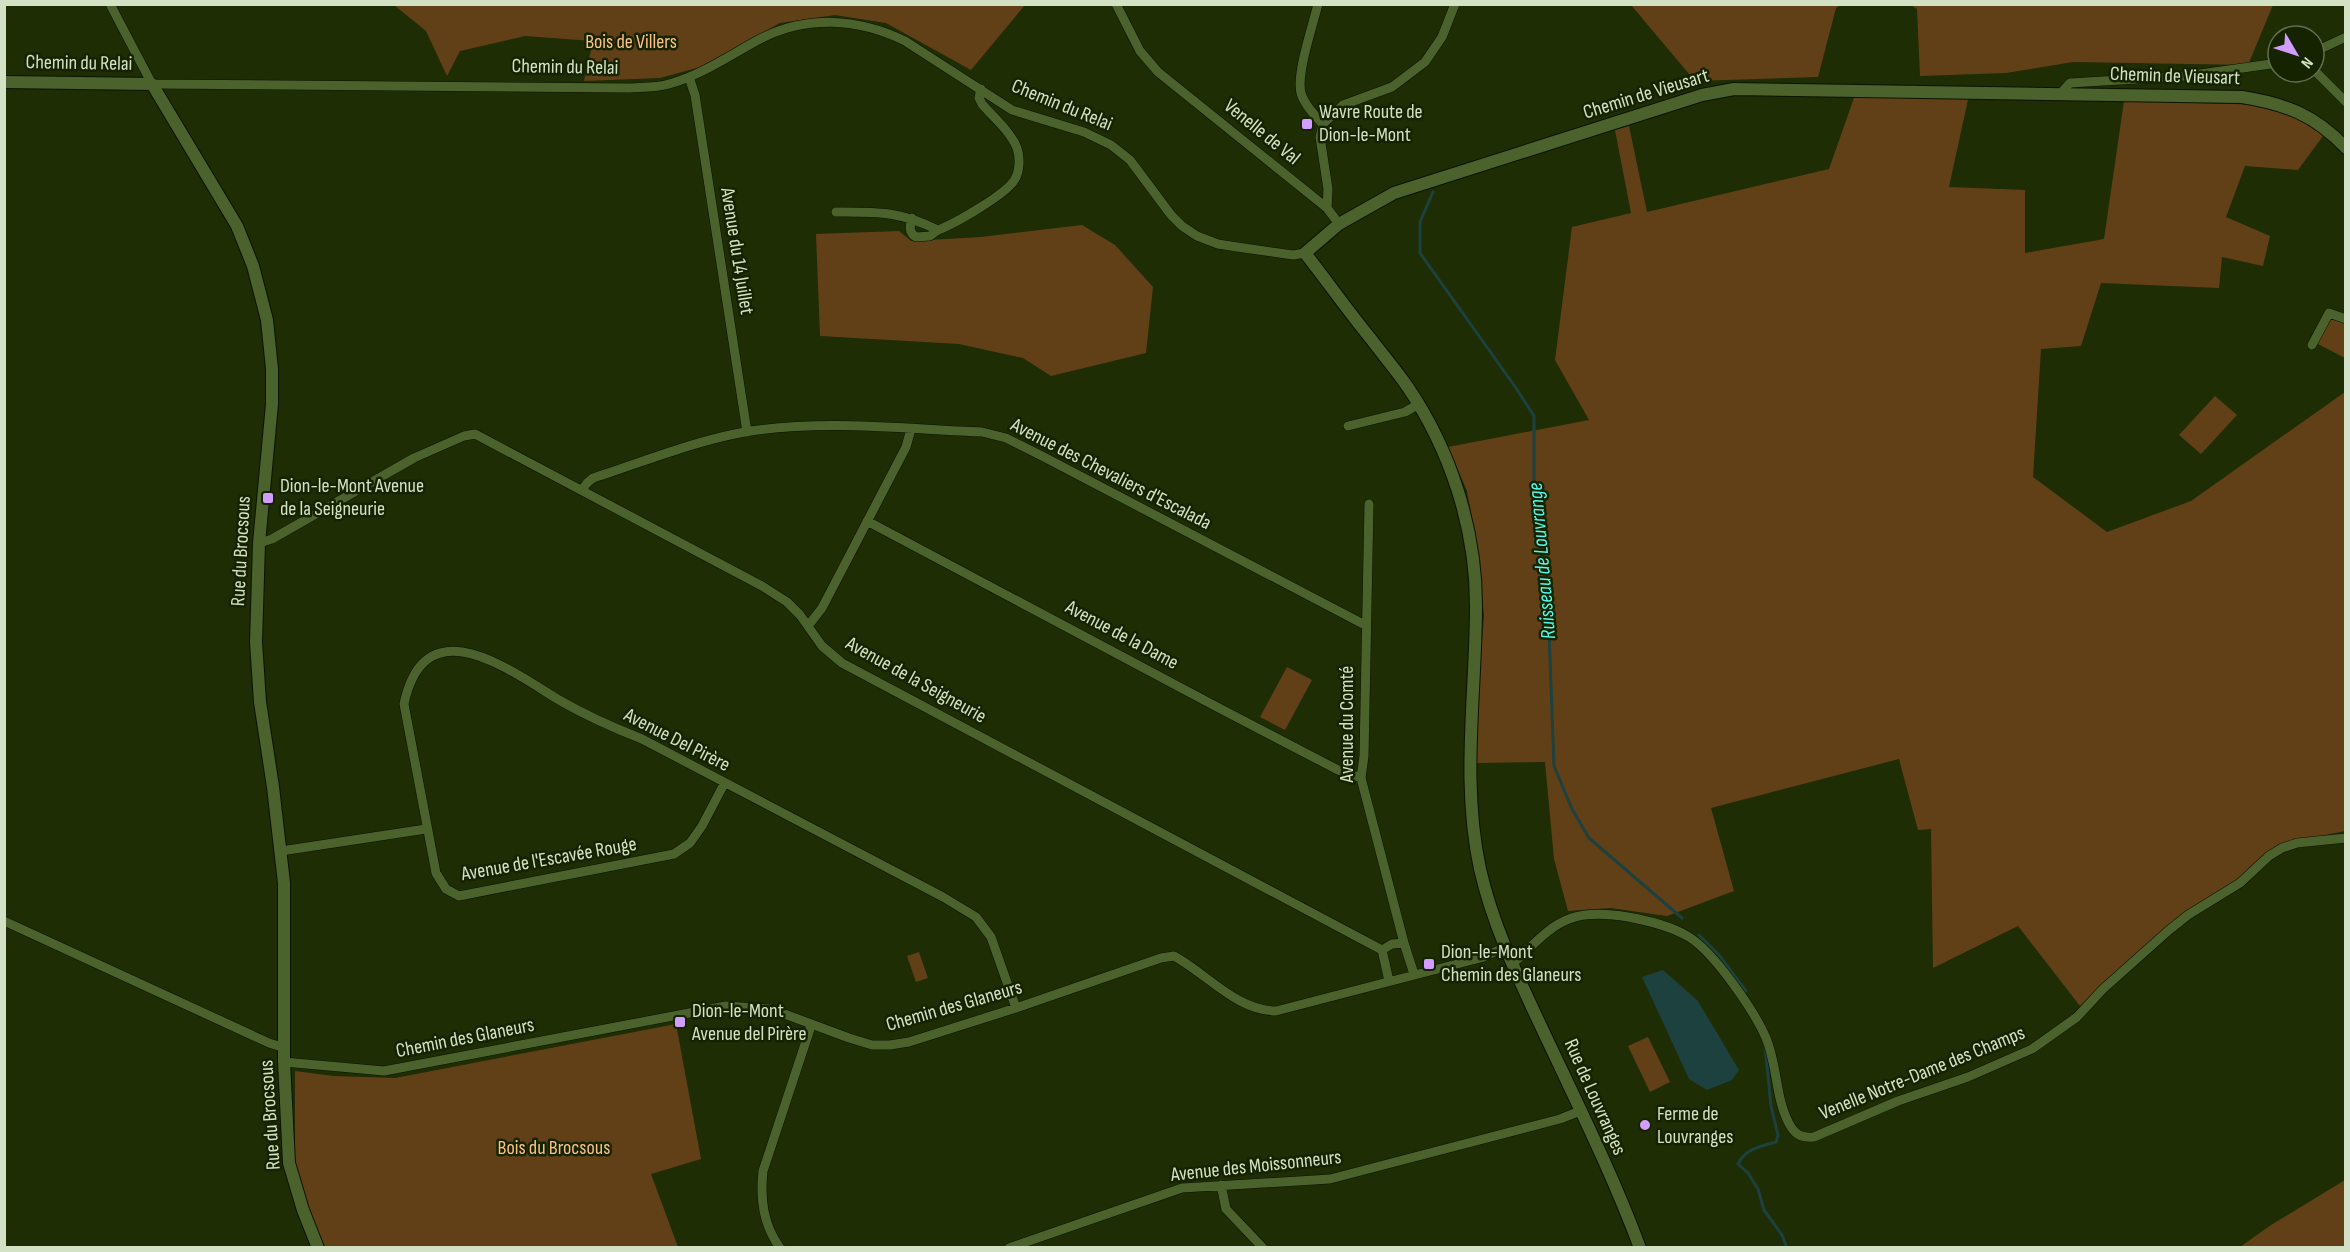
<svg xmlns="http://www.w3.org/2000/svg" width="2350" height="1252" font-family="'Sofia Sans Condensed',sans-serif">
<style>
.green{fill:#624017}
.water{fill:#1c413e}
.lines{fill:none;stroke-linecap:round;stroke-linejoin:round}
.stream{stroke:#1c413e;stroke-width:3}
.minor-casing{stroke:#0a1400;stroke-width:10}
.tertiary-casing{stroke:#0a1400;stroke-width:14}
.minor{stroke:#4c622d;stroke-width:9}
.tertiary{stroke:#4c622d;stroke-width:12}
.poi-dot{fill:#d19dfe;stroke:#152300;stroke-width:2}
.labels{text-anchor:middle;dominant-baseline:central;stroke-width:5;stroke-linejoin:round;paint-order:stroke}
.park-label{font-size:20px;fill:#fec17f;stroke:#152300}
.street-label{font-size:20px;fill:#d3e1c4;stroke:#152300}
.poi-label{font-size:20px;fill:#d3e1c4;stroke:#152300;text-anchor:start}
.water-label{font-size:21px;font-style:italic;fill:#52f9ed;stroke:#152300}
</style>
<rect width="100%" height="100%" fill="#1e2d04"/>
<!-- green -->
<path class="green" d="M394,5h631l-54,65 -85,-47 -51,-8 -55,8 -80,44 -40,11 -76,3 9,-40 -68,-5 -65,15 -13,25 -21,-45z
M1631,5h210l-5,3 -18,69 -123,4z
M1911,5h362l-25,60 -175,-3 -67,11 -86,3 -3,-67z
M1855,95h114l-20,92 76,3v63l79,-14 20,-138 144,4 39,17 16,14 -25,34 -53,-4 -19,51 44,19 -7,30 -41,-9 -3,31 -118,-5 -20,63 -40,3 -8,128 74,55 84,-31 154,-109v439l-58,12 -181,139 -26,24 -62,-80 -85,42 -2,-139 -13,1 -19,-71 -188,49 23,83 -67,25 -56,-8 -43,3 -14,-52 -9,-97 -72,1 11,-148 -8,-75 -9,-49 -19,-44 141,-27 -34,-60 17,-133 59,-14 -16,-83 14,-4 18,86 182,-43z
M1082,225l33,20 38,42 -7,66 -95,23 -28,-18 -64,-14 -139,-8 -4,-102 83,-3 12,10 70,-4z
M2330,317l15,5v36l-27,-14v-4z
M2215,396l22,19 -36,39 -22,-19z
M1287,667l25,13 -27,50 -25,-13z
M919,952l9,26 -12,4 -9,-26z
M676,1024l25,135 -50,15 27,73h-353l-13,-30 -17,-53v-93l38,5 62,2z
M1648,1037l22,45 -20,10 -22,-46z
M2345,1180v67h-105l31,-22z"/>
<!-- water -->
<path class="water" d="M1663,970l35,31 41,69 -7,10 -25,10 -18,-11 -47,-102z"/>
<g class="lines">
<!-- stream -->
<path class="stream" d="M1433,192l-13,30v31l96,135 18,28v62l14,126 6,162 18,43 17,29 93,80
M1699,935l19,19 28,37
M1765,1046l6,60 7,29 -2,7c-15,4 -31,7 -38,22l10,9 10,16 6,21 18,25 5,13"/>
<defs>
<path id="minor" d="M110,4l42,80 476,4c13,-1 28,0 41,-4 33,-9 61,-29 91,-45 47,-24 98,-21 145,2l107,69 72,22 27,13 19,15 41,55 11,11 15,10 21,8 19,3 56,8 12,-2
M1116,4l24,47 18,21 169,136 12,16
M1318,4c-5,21 -22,70 -17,89 3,11 14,23 22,31
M2314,52l32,-15
M2314,70l32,32
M689,77l6,18 52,337
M2061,93l9,-10 116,-7 92,-13
M1323,124l20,-19 49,-18 33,-25 17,-25 13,-33
M1323,124l-3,13 8,52 -1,19
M836,212c43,0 63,-1 102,18 16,-6 69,-36 77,-51 5,-8 5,-23 2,-31 -6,-16 -24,-31 -35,-44l-3,-6 2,-9
M912,218c-2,8 -4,14 4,19l14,-1 8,-6
M2312,345l17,-32 17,6
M1348,426l57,-14 14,-8
M582,490l5,-7 6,-5c50,-16 101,-37 152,-46 77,-13 159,-3 237,0l24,6 36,18 323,169
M1369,504l-5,252 -3,22 43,165 10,31
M867,521l350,186 121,63 23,8
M259,543l13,-4 142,-81 50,-22 11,-2 287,152 25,16 13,13 22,31 20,17 540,287 7,31
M808,626l14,-18 84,-161 5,-18
M724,784l-22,42 -12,17 -16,11 -215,42 -13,-7 -10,-16 -32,-169c21,-98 104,-35 155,-4 26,15 55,28 83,39l301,158 33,20 15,20 25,71
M281,851l145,-22
M4,921l265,122 16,5
M1382,950l10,-6 12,-1
M1512,964c18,-15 35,-37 57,-45 18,-7 41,-5 59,-2 21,4 43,9 61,20 25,15 66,75 77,101 12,28 9,63 25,89 6,9 12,11 23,10l84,-36 70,-24 64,-28 45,-32 26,-28 65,-58 20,-16 52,-32 29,-27 13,-8 15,-5 49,-5
M284,1062l100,9 342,-65 45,3 78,29 23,7h18l19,-3 107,-34 145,-50 13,-2c33,18 63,55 102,55l208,-54 21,-10
M1221,1185l5,24 37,39
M780,1248c-17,-24 -20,-49 -17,-77l48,-145
M1009,1248l173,-60 148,-9 230,-60 20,-8"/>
<path id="tertiary" d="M4,82l148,2 85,142 16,40 14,54 5,49v35l-13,139 -3,99 4,60 13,85 11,96v179l5,101 14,47 15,38
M1640,1248c-29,-78 -67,-153 -102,-228 -23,-49 -46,-98 -58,-151 -19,-88 -4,-175 -4,-264 0,-77 -26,-156 -69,-219 -11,-16 -24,-31 -36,-47 -23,-28 -44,-58 -66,-86l34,-29 55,-31 308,-98 32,-6 508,8c44,7 73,18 104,51"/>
</defs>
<!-- minor casing -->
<use href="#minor" class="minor-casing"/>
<!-- tertiary casing -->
<use href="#tertiary" class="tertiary-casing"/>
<!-- minor -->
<use href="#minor" class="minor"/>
<!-- tertiary -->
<use href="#tertiary" class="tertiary"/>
</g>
<!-- markers -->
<g class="poi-dot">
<rect x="1301" y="118" width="12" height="12" rx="3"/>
<rect x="262" y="492" width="12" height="12" rx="3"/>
<rect x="1423" y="958" width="12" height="12" rx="3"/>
<rect x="674" y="1016" width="12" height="12" rx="3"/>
<circle cx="1645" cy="1125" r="6"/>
</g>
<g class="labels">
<!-- park labels -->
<g class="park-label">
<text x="631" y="42">Bois de Villers</text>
<text x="554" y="1148">Bois du Brocsous</text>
</g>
<!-- street labels -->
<g class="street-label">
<text transform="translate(79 63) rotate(1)">Chemin du Relai</text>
<text transform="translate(565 67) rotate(1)">Chemin du Relai</text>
<text transform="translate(2175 76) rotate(2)">Chemin de Vieusart</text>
<text transform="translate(1646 94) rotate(-17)">Chemin de Vieusart</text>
<text transform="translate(1062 105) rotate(22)">Chemin du Relai</text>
<text transform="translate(1262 132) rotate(39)">Venelle de Val</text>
<text transform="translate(737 251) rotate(81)">Avenue du 14 Juillet</text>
<text transform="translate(1111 474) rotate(27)">Avenue des Chevaliers d'Escalada</text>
<text transform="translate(241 551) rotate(-87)">Rue du Brocsous</text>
<text transform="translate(1122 635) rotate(28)">Avenue de la Dame</text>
<text transform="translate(916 680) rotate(29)">Avenue de la Seigneurie</text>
<text transform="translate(1347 724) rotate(-90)">Avenue du Comté</text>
<text transform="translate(677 740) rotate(27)">Avenue Del Pirère</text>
<text transform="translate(549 859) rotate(-10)">Avenue de l'Escavée Rouge</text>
<text transform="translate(954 1006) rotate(-16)">Chemin des Glaneurs</text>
<text transform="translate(465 1038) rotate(-11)">Chemin des Glaneurs</text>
<text transform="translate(1922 1073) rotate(-22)">Venelle Notre-Dame des Champs</text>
<text transform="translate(1595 1097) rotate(66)">Rue de Louvranges</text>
<text transform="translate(270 1115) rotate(-94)">Rue du Brocsous</text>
<text transform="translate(1256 1166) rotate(-6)">Avenue des Moissonneurs</text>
</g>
<!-- poi labels -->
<g class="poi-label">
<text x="1319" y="112">Wavre Route de<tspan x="1319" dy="23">Dion-le-Mont</tspan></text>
<text x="280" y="486">Dion-le-Mont Avenue<tspan x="280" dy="23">de la Seigneurie</tspan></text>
<text x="1441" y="952">Dion-le-Mont<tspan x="1441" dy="23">Chemin des Glaneurs</tspan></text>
<text x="692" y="1011">Dion-le-Mont<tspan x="692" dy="23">Avenue del Pirère</tspan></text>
<text x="1657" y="1114">Ferme de<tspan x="1657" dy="23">Louvranges</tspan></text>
</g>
<!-- water labels -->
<g class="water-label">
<text transform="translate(1542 561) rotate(-95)">Ruisseau de Louvrange</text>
</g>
</g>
<!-- border -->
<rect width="2350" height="1252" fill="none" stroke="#d3e1c4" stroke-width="12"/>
<!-- north arrow -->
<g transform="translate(2296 54) rotate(129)"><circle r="28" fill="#152300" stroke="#616f4e" stroke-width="1.5"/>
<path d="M0-4.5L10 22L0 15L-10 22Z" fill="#d19dfe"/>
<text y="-9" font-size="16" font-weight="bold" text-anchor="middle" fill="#d3e1c4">N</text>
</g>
</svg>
